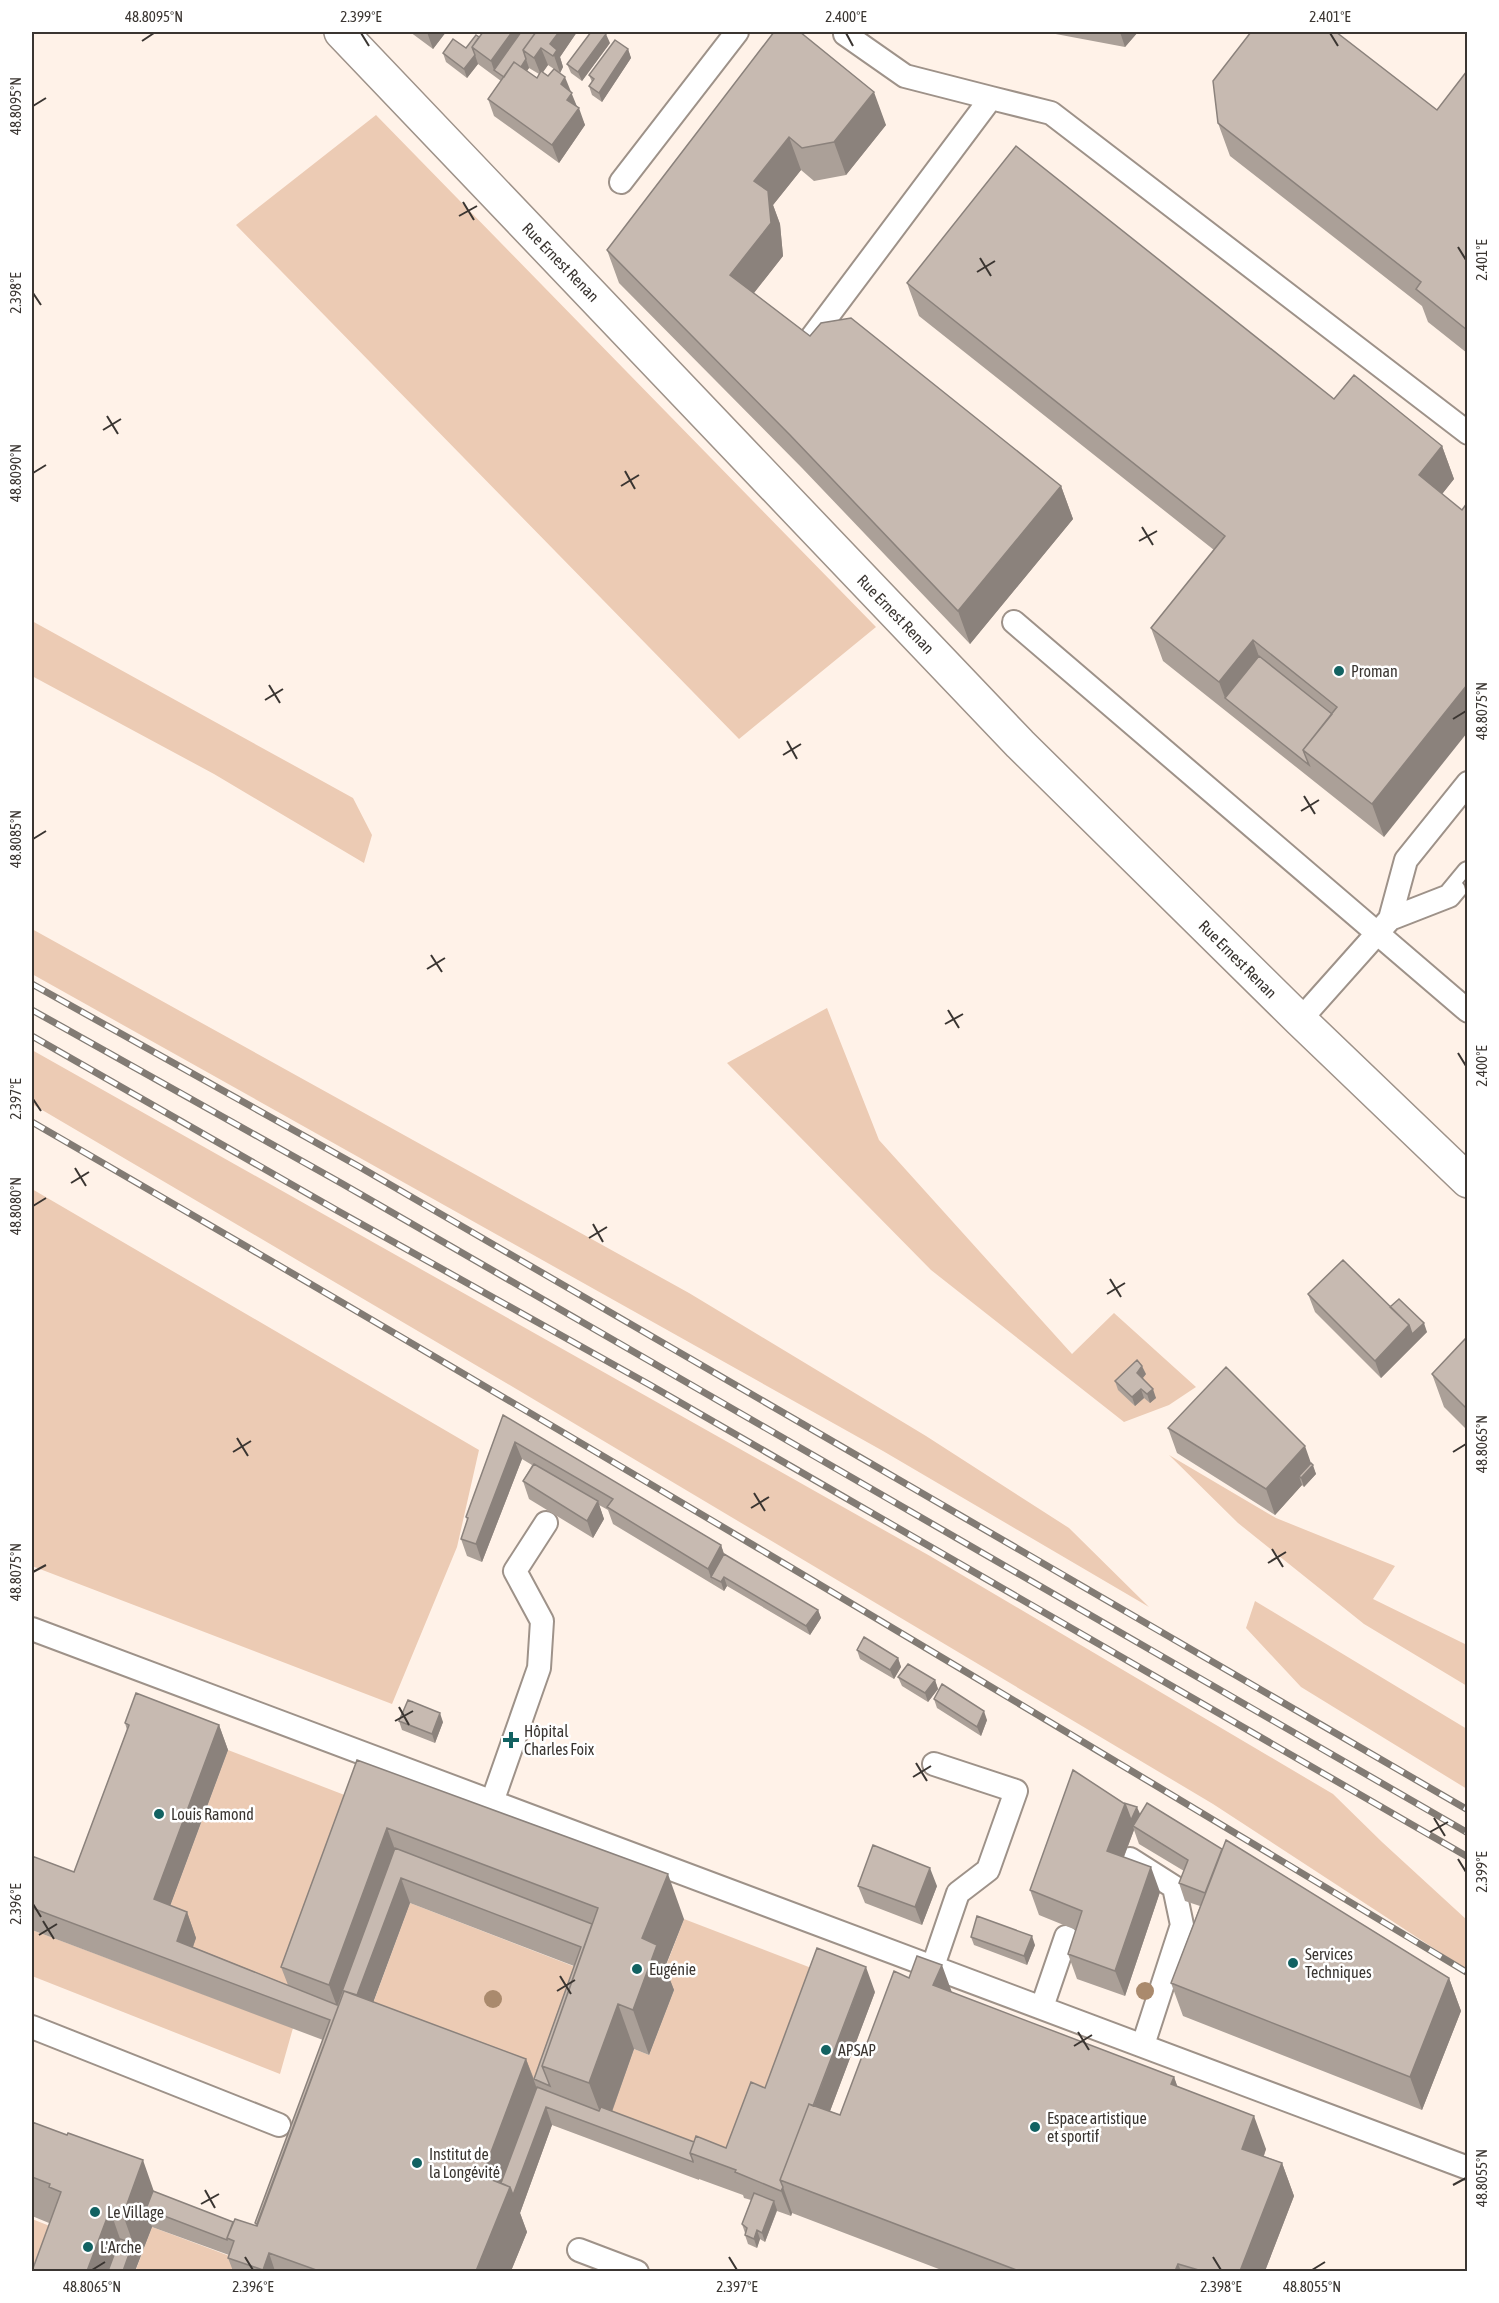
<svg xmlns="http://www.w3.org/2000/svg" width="1499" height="2303" font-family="'Asap Condensed',sans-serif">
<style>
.green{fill:#eccbb4}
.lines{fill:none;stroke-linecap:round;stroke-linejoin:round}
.lane-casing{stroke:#9e9289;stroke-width:26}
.street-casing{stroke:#9e9289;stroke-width:36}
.lane{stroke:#fff;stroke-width:22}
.street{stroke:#fff;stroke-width:33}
.rail-casing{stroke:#827b74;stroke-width:7}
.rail{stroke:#fff;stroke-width:4.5;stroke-dasharray:14;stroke-linecap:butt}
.tree{fill:#aa8a6d}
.wall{fill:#aba098;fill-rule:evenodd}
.shaded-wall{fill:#8b827c}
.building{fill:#c7bab1;stroke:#8b827c;stroke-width:1.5}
.ticks{fill:none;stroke:#3a3531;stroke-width:2}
.poi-dot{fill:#126262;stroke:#fff;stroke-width:2}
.labels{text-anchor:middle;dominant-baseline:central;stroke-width:5;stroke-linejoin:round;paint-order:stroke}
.street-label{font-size:16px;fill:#3a3531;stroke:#fff}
.poi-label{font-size:16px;fill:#3a3531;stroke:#fff;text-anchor:start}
.neatline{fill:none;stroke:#3a3531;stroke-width:2}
.ticks-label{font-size:15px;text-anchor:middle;fill:#3a3531}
</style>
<rect width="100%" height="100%" fill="#fff2e8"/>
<!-- green -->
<path class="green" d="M376,115l500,512 -137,112 -503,-514z
M32,621l321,177 19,37 -8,28 -150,-89 -182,-98z
M32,929l657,364 237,143 143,92 80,79 -266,-156 -851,-477z
M827,1008l52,132 193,214 42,-41 82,74 -27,18 -45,17 -193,-152 -204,-207z
M32,1050l898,506 403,238 49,48 85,78v50l-254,-166 -700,-417 -481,-283z
M32,1189l447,261 -22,97 -65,157 -360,-138z
M1169,1455l107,63 119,48 -22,33 94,46v41l-103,-62 -126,-101z
M1255,1601l212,128v60l-166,-102 -55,-59z
M228,1750l145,56 -75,206 -112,-46 -23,-41z
M410,1903l181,70 -48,132 -182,-69z
M684,1919l143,55 -92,199 -128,-48 27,-76 15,6 25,-65 -15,-6z
M32,1930l261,98 -13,46 -248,-98z
M32,2219l33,13 -33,39z
M152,2227l99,37 -3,7 -113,1z"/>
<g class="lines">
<defs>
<path id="lane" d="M845,34l60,42 86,22
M621,182l116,-150
M812,337l179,-239 60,15 417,320
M1014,622l454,389
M1390,919l59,-23 19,-23
M1300,1020l90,-101 16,-59 62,-77
M32,1629l1436,539
M492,1802l47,-134 3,-47 -27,-50 31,-48
M1130,1859l44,28 8,38 -39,120
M933,1966l25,-73 30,-23 28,-79 -82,-27
M1042,2007l24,-70
M32,2027l247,98
M579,2250l58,22"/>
<path id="street" d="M341,32l679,712 280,276 168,161"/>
</defs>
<!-- lane casing -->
<use href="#lane" class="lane-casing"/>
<!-- street casing -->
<use href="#street" class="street-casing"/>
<!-- lane -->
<use href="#lane" class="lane"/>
<!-- street -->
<use href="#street" class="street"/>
<defs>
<path id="rail" d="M32,984l326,182 1110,644
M32,1010l309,173 1127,650
M32,1036l306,175 312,174 818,472
M32,1122c481,278 959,564 1436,851"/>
</defs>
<!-- rail casing -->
<use href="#rail" class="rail-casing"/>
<!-- rail -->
<use href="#rail" class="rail"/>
</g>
<!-- trees -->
<g class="tree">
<circle cx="1145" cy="1991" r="9"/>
<circle cx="493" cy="1999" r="9"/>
</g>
<!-- wall -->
<path class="wall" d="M410,32h36l-13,17z
M483,32h94l-17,25 3,10 -3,6 -12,-8 -5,7 27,20 15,33 -26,38 -65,-47 -6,-17 13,-18 -23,-17 -11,14 -21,-16 -3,-9 23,-5 13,-11zM529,68l10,6 -2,4 -10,-7z
M774,32l112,93 -40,50 -32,6 -13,-11 -28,35 7,19 3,32 -29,37 56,43 251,150 12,33 -103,125 -168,-176 -183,-185 -12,-33z
M1045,32h93l-13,15z
M610,43l-28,38 -11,-8 -4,-9z
M628,49l3,9 -29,44 -10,-7 -3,-9 3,-4 -3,-7z
M1467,71v282l-39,-31 -6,-16 -192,-150 -12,-33 219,-13z
M907,283l427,116 108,47 12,33 -12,15 -58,343 -221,-176 -12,-33 63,-78 -295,-234z
M1467,878v18l-4,-13z
M1308,1294l82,13 37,25 -46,46 -66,-66z
M1467,1337v93l-23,-23 -12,-33z
M1146,1374l-3,4 13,20 -6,5 -6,-5 -9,8 -17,-16 -3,-9z
M503,1415l218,130 3,9 94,56 3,8 -11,17 -83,-49 -3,5 -111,-67 -5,-14 -9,-5 5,14 -11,19 -64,-39 -6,-18 9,-16 -10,-6 -40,103 -15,-6 -6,-17 6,-19 -1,-3z
M1168,1428l143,35 5,11 -12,13 -2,-2 -27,30 -98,-62z
M857,1650l41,8 3,9 -7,12 -34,-20z
M898,1677l37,3 3,9 -10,13 -26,-16z
M934,1699l53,21 -6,16 -44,-28z
M399,1721l44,1 -8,21 -33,-13z
M125,1723l94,2 9,25 -58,156 17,6 9,26 -3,9 95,38 -7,-18 76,-207 327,159 -19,48 9,23 -25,65 -15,-6 -22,63 82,30 32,6 39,-60 110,-96 -45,119 10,4 69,-137 43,15 222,84 3,9 89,63 -2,7 18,7 12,33 -29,75h-321l-152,-58 -1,3 -14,-5 -12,31 -5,-3 -3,9 -9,-4 -3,-9v-2l-3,-9 9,-24 -7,-2 -1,-3 -44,-16v1l-147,-55 -32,88 7,19 -16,39h-278l-5,-13 1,-3 -77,-28 -17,44 -86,-48 -17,-7v-94l122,70 79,30 23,4 -1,-3 68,-183 -291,-110v-74l42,16 53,-142zM410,1903l164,63 -40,113 -8,-20 -153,-57z
M1140,1815l82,34 227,129 12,33 -39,99 -239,-94 -12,-33 29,-77 -15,-5 -6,-18 5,-12 -45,-27 -5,-14 -10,27 36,35 -35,104 -48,-17 -9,-25 8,-24 -37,-15 -9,-25z
M858,1886h79l-15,39 -57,-22z
M971,1937l64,8 -8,20 -53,-20z"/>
<!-- shaded-wall -->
<path class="shaded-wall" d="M427,32h19l-13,17z
M512,32h19l-37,38 -3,-9z
M559,32h18l-17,25 3,10 -3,6 -10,-29z
M1120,32h18l-13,15z
M606,34l4,9 -28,38 -4,-9z
M541,48l7,17 -7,10 -7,-17z
M628,49l3,9 -29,44 -3,-9z
M475,55l3,9 -11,14 -3,-9z
M526,59l3,9 -15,22 -4,-9z
M565,77l13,32 1,-1 6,17 -26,38 -7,-18 9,-61z
M874,92l12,33 -40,50 -12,-33z
M789,137l12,33 -28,35 7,19 3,32 -41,52 -12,-33 24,-94z
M1442,446l12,33 -23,29 -12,-33z
M1061,486l12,33 -103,125 -12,-33z
M1253,640l12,33 -40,25 -6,-16z
M1467,685v48l-83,104 -12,-33z
M1424,1323l3,9 -46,46 -6,-17 34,-36z
M1142,1366l4,8 -6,7 -3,-8z
M1141,1389l3,9 -9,8 -3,-9z
M1153,1389l3,9 -6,5 -3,-9z
M515,1442l7,17 -40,103 -6,-18z
M1305,1446l7,20 1,-1 3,9 -12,13 -3,-9 -2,-2 3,9 -27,30 -9,-26z
M598,1501l6,18 -11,19 -6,-17z
M721,1545l6,18 -16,14 3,9 -6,-17z
M724,1577l3,9 -3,5 -3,-9z
M818,1610l3,8 -11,17 -4,-9z
M898,1658l3,9 -7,12 -4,-9z
M935,1680l3,9 -10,13 -3,-9z
M984,1711l3,9 -6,16 -4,-9z
M440,1713l3,9 -8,21 -3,-9z
M219,1725l9,25 -65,175 -9,-26z
M1125,1804l12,3 4,9 -8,10 1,4 -18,47 -9,-26z
M387,1828l17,46 -3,4 9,25 -131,354 -10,-4 6,18h-12v-1l82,-242 -16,-43z
M1151,1867l9,25 -35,104 -10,-25z
M930,1868l7,18 -15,39 -7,-18z
M668,1874l16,45 -19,48 9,23 -25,65 -16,-45 9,-72z
M187,1912l9,26 -10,28 -9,-25z
M1032,1936l3,9 -8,20 -3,-9z
M942,1965l12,33 -21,-13z
M866,1967l9,25 -74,196 -16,-6z
M1449,1978l12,33 -39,99 -12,-33z
M618,2004l16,45 -28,79 -17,-45z
M526,2059l17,46 3,2 6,18 -32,88 7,19 -16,39h-35l6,-95z
M1174,2077l12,33 -15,-26z
M1254,2116l12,33 -12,33 -12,-33z
M143,2160l16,46 -13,3 6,18 -17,44h-12l10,-28 -10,-28z
M1282,2163l12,33 -29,75h-25z
M783,2187l9,26 -1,3 -10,-25z
M774,2201l3,9 -12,32 -3,-9z
M110,2210l16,46 -5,15h-34z
M757,2230l3,9 -3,9 -3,-9z
M1178,2264l3,7h-6z"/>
<!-- building -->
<path class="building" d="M483,32h29l-21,29 -19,-14z
M521,32h15l-13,18 3,9 -5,8 -7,-5 -10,15 -10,-7z
M536,32h23l-9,12 7,6 -4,6 -12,-8 -7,10 -11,-8z
M591,32h12l3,2 -28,38 -11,-8z
M774,32h26l74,60 -40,50 -32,6 -13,-11 -35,44 14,10 3,32 -41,52 80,61 11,-13 30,-5 210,168 -103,125 -168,-176 -183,-185z
M1251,32h85l101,78 30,-39v259l-51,-41 5,-7 -203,-159 -5,-42z
M476,35l3,2 -7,10 3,8 -11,14 -21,-16 10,-14 13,9z
M615,40l13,9 -29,44 -10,-7 5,-7 -5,-4z
M514,62l23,16 4,-7 7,5 6,-7 11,8 -4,7 11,9 -5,7 12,8 -27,37 -64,-46z
M1016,146l318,253 20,-24 88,71 -23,29 43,35 5,-7v182l-95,119 -69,-54 34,-43 -84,-67 -34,42 -68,-54 74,-92 -318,-253z
M1259,656l73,58 -29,36 6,15 -84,-67z
M1467,878v9l-4,-4z
M1343,1260l66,65 -34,36 -67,-67z
M1399,1299l25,24 -12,11 -3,-9 -19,-18z
M1467,1337v72l-35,-35z
M1137,1360l5,6 -5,7 16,16 -6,5 -6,-5 -9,8 -17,-16z
M1226,1367l79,79 -39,43 -98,-61z
M503,1415l218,130 -13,24 -101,-62 6,-8 -98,-57 -39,102 -15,-5 7,-21 -2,-1z
M1311,1463l2,2 -12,13 -2,-2z
M534,1464l64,37 -11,20 -64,-40z
M724,1554l94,56 -12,16 -82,-49 -3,5 -10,-5z
M864,1637l34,21 -8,12 -33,-20z
M908,1664l27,16 -10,13 -27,-16z
M942,1684l42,27 -7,16 -43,-28z
M136,1693l83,32 -65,174 33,13 -10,29 160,64 58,-157 197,76 -50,142 8,20 -16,-7 47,-132 -180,-69 -44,117 -13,-4 -87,233 -2,-1 75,-203 -298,-112v-52l42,16 55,-147 -4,-2z
M408,1700l32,13 -8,21 -33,-13z
M357,1760l311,114 -26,64 15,7 -24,65 -15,-6 -29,79 -47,-17 56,-158 -211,-80 -58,157 -48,-18z
M1073,1770l52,34 -18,47 44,16 -36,104 -47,-17 14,-43 -52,-21z
M1124,1803l13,4 -6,13 -6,-16z
M1147,1803l75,46 -17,44 -26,-10 9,-23 -55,-34z
M1226,1840l223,138 -39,99 -239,-94z
M873,1845l57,23 -15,39 -57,-21z
M977,1916l55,20 -8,20 -53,-19z
M817,1948l49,19 -53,139 -4,-2 -29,76 3,7 -2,4 -46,-19 1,-2 -46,-17 6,-17 30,12 25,-66 14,6z
M917,1956l25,9 -9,20 241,92 -3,7 83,32 -12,33 40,14 -42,108h-38l-24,-7 -3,7h-156l-239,-91 29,-76 31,11 54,-144 15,7z
M344,1991l182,68 -44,117 28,11 -34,84h-157l-50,-18 -6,17 -35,-12 6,-17 -7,-3 8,-19 22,7z
M537,2087l62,24 2,-4 93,35 -4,11 3,8v1l-147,-55 -33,88 -3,-8 -9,-4z
M32,2122l35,13 1,-2 75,27 -20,55 -13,-5 -23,61h-55l29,-79 -12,-5 1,-3 -18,-7z
M153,2191l80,31 -6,16v2l-81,-31z
M754,2193l20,8 -12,32 -5,-3 -3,9 -9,-4 2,-7 -5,-4z
M120,2239l13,4 -10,28h-15z"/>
<!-- ticks -->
<path class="ticks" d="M361,33l8,13M846,33l7,13M1330,33l8,13M142,41l12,-8M33,106l13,-8M463,202l11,18M459,216l18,-10M1458,247l8,13M980,258l11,18M977,272l18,-11M33,293l8,12M107,416l11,18M103,430l18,-11M625,471l10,18M33,473l13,-8M621,486l18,-11M1142,527l11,18M1139,541l18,-10M269,685l11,18M265,700l18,-11M1453,719l13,-8M787,741l10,18M783,755l18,-11M1304,796l11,18M1301,811l18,-11M33,839l13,-8M431,955l11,17M427,969l18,-11M948,1010l11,18M945,1024l18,-10M1458,1053l8,13M33,1099l8,12M75,1168l11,18M71,1183l18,-11M33,1206l13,-8M593,1224l10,18M589,1238l18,-11M1110,1279l11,18M1107,1294l18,-11M237,1438l11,18M233,1452l18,-11M1453,1452l13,-8M754,1493l11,18M751,1508l18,-11M1272,1549l11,18M1268,1563l18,-11M33,1572l13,-7M399,1707l10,18M395,1721l18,-10M916,1763l11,18M913,1777l18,-11M1434,1818l11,18M1430,1832l18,-10M1458,1859l8,13M33,1904l8,13M43,1921l11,18M39,1935l18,-11M560,1976l11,18M557,1991l18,-11M1078,2032l11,18M1074,2046l18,-11M1453,2185l13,-7M205,2190l10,18M201,2204l18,-10M245,2257l8,13M729,2257l8,13M1213,2257l8,13M92,2270l13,-8M1312,2270l13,-8"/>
<!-- markers -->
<g class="poi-dot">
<circle cx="1339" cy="671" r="6"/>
<path d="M508 1731h6v6h6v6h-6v6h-6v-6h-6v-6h6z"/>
<circle cx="159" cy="1814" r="6"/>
<circle cx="1293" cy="1963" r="6"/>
<circle cx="637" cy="1969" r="6"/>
<circle cx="826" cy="2050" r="6"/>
<circle cx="1035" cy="2127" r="6"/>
<circle cx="417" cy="2163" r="6"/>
<circle cx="95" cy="2212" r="6"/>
<circle cx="88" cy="2247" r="6"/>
</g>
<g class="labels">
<!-- street labels -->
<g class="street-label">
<text transform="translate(561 262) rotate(46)">Rue Ernest Renan</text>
<text transform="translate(896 614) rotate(46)">Rue Ernest Renan</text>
<text transform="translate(1238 959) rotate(45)">Rue Ernest Renan</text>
</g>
<!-- poi labels -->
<g class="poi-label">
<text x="1351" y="671">Proman</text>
<text x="524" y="1731">Hôpital<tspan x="524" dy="18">Charles Foix</tspan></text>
<text x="171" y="1814">Louis Ramond</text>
<text x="1305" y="1954">Services<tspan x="1305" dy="18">Techniques</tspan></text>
<text x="649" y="1969">Eugénie</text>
<text x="838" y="2050">APSAP</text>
<text x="1047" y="2118">Espace artistique<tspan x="1047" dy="18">et sportif</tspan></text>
<text x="429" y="2154">Institut de<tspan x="429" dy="18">la Longévité</tspan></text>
<text x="107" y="2212">Le Village</text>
<text x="100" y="2247">L'Arche</text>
</g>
</g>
<!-- border -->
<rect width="1499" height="2303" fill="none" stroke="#ffffff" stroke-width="66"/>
<rect x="33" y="33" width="1433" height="2237" class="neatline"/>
<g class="ticks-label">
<text x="154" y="22">48.8095°N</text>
<text x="361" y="22">2.399°E</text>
<text x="846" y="22">2.400°E</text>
<text x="1330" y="22">2.401°E</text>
<text transform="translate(16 106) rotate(-90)" y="5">48.8095°N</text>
<text transform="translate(1482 260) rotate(-90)" y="5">2.401°E</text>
<text transform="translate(16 293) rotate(-90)" y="5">2.398°E</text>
<text transform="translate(16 473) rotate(-90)" y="5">48.8090°N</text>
<text transform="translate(1482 711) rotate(-90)" y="5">48.8075°N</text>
<text transform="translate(16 839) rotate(-90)" y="5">48.8085°N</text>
<text transform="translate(1482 1066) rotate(-90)" y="5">2.400°E</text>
<text transform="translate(16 1099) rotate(-90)" y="5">2.397°E</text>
<text transform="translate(16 1206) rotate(-90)" y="5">48.8080°N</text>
<text transform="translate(1482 1444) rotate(-90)" y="5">48.8065°N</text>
<text transform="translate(16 1572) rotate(-90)" y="5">48.8075°N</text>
<text transform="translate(1482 1872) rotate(-90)" y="5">2.399°E</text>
<text transform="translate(16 1904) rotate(-90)" y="5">2.396°E</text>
<text transform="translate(1482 2178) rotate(-90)" y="5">48.8055°N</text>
<text x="92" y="2292">48.8065°N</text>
<text x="253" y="2292">2.396°E</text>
<text x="737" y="2292">2.397°E</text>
<text x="1221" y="2292">2.398°E</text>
<text x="1312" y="2292">48.8055°N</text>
</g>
</svg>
